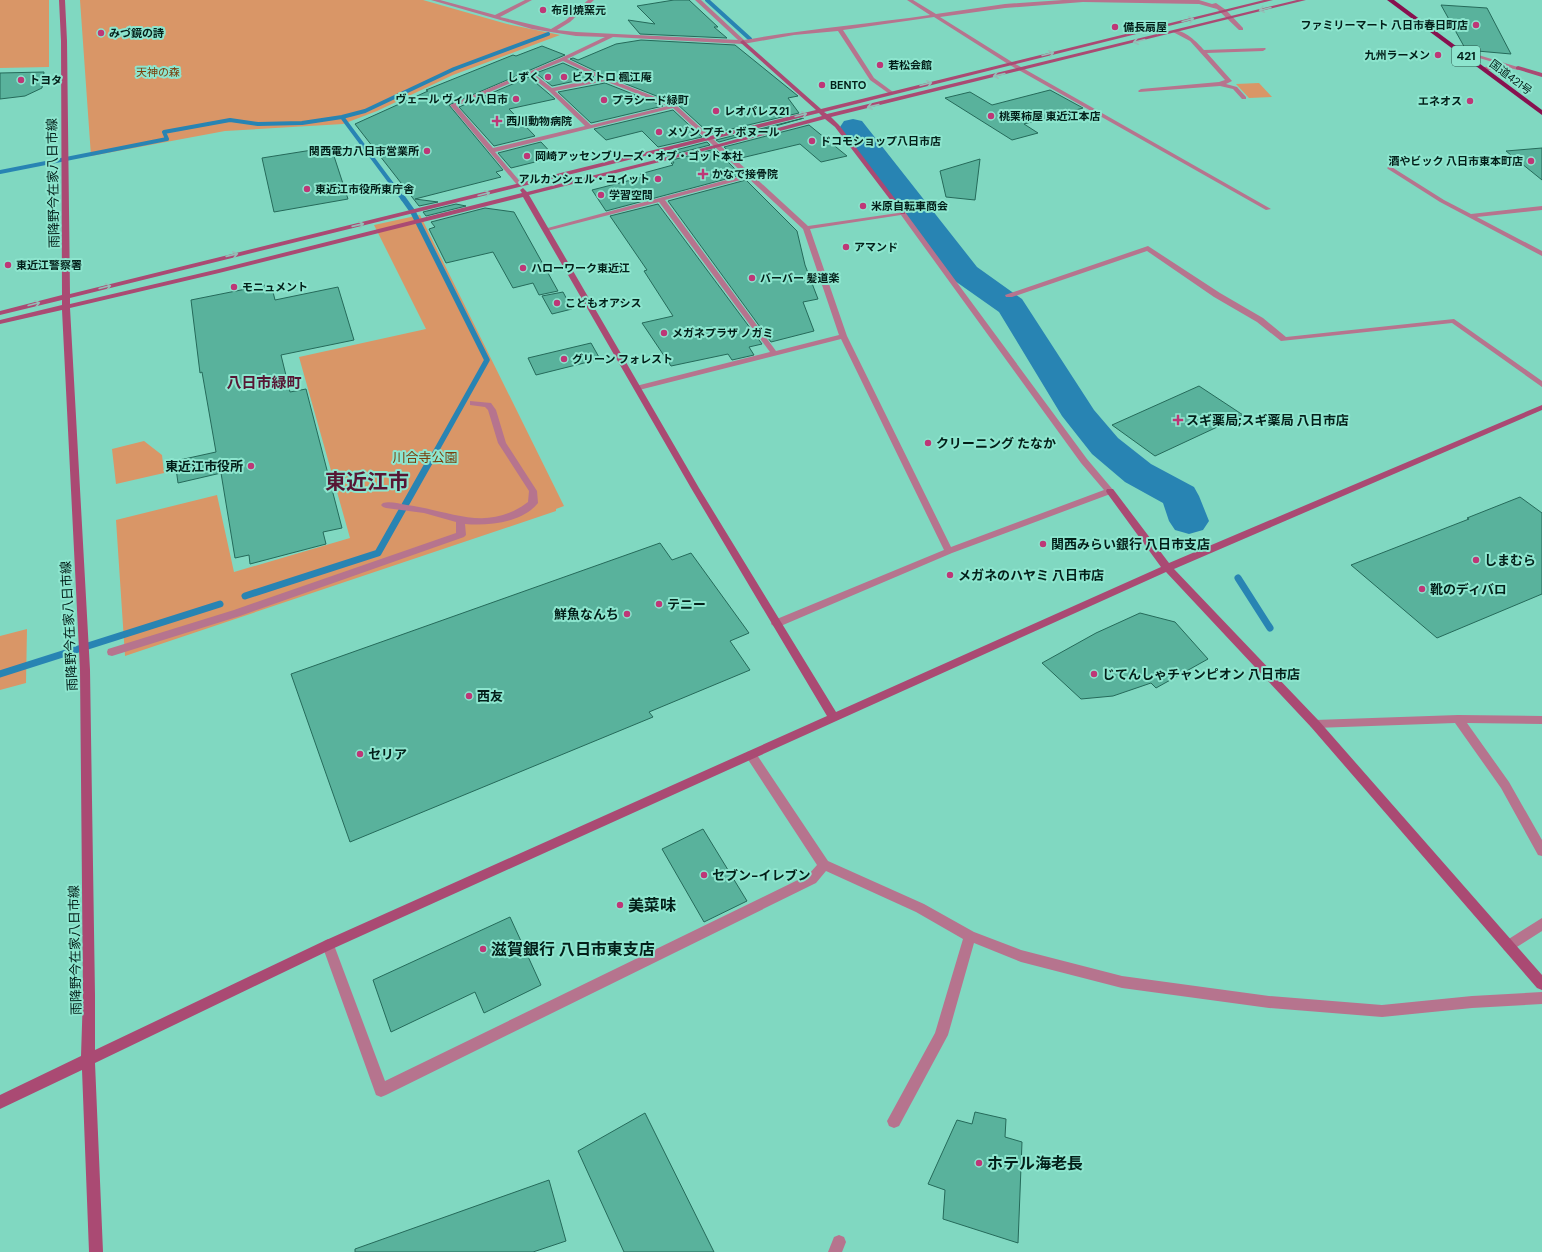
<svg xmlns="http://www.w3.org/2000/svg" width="1542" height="1252" font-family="'DM Sans','Noto Sans JP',sans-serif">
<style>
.green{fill:#d99667}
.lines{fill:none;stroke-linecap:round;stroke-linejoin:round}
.stream-far2{stroke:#2884b3;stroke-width:4}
.stream-far1{stroke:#2884b3;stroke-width:5.5}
.stream{stroke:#2884b3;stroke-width:7}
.river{fill:#2884b3;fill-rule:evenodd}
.building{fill:#59b29c;stroke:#256a5a}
.street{fill:#b6748e;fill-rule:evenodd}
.secondary{fill:#aa4a73;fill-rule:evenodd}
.highway{fill:#87114f;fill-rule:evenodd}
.oneway{stroke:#94beb7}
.poi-dot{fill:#be3777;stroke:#8de5ce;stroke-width:1.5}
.labels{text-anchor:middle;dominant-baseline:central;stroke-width:4;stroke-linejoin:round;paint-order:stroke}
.far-poi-label{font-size:11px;font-weight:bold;fill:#031f19;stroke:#8de5ce;text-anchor:start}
.far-park-label{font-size:11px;fill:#7a3f0c;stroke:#8de5ce}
.far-street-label{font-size:11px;fill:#031f19;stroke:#8de5ce}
.shield{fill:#8de5ce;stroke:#2c5a4f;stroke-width:1}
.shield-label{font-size:12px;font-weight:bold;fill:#031f19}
.street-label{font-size:13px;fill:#031f19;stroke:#8de5ce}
.poi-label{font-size:13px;font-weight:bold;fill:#031f19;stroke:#8de5ce;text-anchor:start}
.park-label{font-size:13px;fill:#7a3f0c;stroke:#8de5ce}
.quarter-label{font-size:15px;font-weight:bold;fill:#571634;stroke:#8de5ce}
.near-poi-label{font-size:16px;font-weight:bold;fill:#031f19;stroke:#8de5ce;text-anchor:start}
.town-label{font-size:21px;font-weight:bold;fill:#571634;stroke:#8de5ce}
</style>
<rect width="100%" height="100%" fill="#80d8c1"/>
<!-- green -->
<path class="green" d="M0,0h49v67l-49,1z
M80,0h343l84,24 53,11 -107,40 -76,36 -34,13 -118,7 -134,25z
M1259,83l13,14 -23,1 -13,-14z
M420,215l144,291 -8,3v2l-431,145 -9,-136 101,-25 17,77 116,-34 -51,-181 127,-28 -52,-104z
M144,441l18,14 2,18 -48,11 -4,-35z
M27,629l-1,54 -26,7v-54z"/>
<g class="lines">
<!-- stream-far2 -->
<path class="stream-far2" d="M707,0l43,39
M342,117l61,82
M0,172l167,-33 -3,-7 66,-12 28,4 44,-1 40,-6 23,-6 89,-42 94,-35"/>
<!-- stream-far1 -->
<path class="stream-far1" d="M403,198l10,14 74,148 -56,100"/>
<!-- stream -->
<path class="stream" d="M1238,578l32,50
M245,596l133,-43 53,-94
M0,674l220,-70"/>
<!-- river -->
<path class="river" d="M853,119l9,2 115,146 45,32 72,111 24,28 33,26 43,23 5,9 10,25 -6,9 -14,4 -14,-4 -6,-9 -6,-18 -38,-21 -33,-28 -30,-38 -63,-104 -44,-31 -111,-148 -4,-6 4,-6z"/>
</g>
<!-- building -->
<path class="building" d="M674,0h15l29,27h-4l13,11 -87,-4 -12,-14 27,4 -18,-18z
M1441,5l46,3 24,46 -45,-4z
M641,40l94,5 63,51 -10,2 11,15 -89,21 -33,-30 -69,-27 -38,-18 3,-1 5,2 38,-16z
M542,46l23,9 -116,50 54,65 -7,2 5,5 -86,22 23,3 -19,4 -64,-82 73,-33 -2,-1 87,-35 3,1z
M563,63l31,14 -42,9 -16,-13z
M44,72l-2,16 -17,8 -25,3v-26z
M529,77l26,22 -46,10 26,27 -41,10 -35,-39z
M605,83l58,23 -72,17 -33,-31z
M1050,90l33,18 -59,16 14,9 -26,7 -67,-42 25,-6 22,13z
M673,110l29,27 -44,10 -16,-16 -36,9 -12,-11z
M804,118l-85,24 -3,-2z
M809,125l38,31 -26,6 -21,-18 -63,15 -13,-12z
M541,142l14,15 -44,11 -13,-15z
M707,142l3,3 -43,11 -3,-3z
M331,147l17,52 -74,13 -12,-54z
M1542,148v32l-36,-29z
M715,149l26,26 -135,36 -14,-21 51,-13 -3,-3 33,-9 -2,-2h3l-2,-3z
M980,159l-5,41 -29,-3 -6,-26z
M746,180l51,51 8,34 13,34 -15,3 11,29 -43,11 -103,-141z
M456,204l10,2 -40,10 -3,-4z
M658,204l104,140 -13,3 5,8 -22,5 -4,-6 -57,12 -29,-43 31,-7 -29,-45 3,-1 -37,-54z
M485,208l29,4 44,79 -19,4 -6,-12 -20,5 -20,-36 -47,11 -17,-34 6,-2 -4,-5z
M271,284l4,16 63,-13 16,53 -73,15 9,37 16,-3 36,139 -19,4 3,12 -76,20 -1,-9 -14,3 -14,-85 -43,10 -3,-22 41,-9 -14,-80 -2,1 -9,-73z
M563,292l9,17 -20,5 -10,-18z
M591,343l9,16 -64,16 -8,-17z
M1199,386l44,29 -88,41 -43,-31z
M1520,497l22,16v81l-105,44 -86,-73 118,-46 -2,-1z
M660,543l12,17 19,-7 58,80 -19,8 20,29 -101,42 4,5 -303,125 -59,-168z
M1140,613l35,9 33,37 -52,29 -5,-5 -38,13 -32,3 -39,-36 54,-30z
M703,829l44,72 -43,21 -42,-73z
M510,917l31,68 -57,28 -9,-21 -84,40 -18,-52z
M975,1112l31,7 -1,18 17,5 -4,101 -75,-24 2,-29 -17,-6 29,-64 15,4z
M645,1113l69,139h-90l-46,-101z
M549,1180l17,61 -33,11h-178v-3z"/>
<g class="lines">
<!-- street -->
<path class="street" d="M431,0h9l55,15 30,-15h7l-32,17 51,12 15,-9 22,-20h6l-24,22 -13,8 19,2 162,8 -43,-40h6l43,40c62,-11 124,-16 186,-25l-23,-15h6l23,14 69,-10 58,-4h136l13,4 4,-1 10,7 17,18v2h-4l-22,-21 -18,-5 -116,-2 -78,6 -65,9 72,45 259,147 -5,1 -258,-146 -74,-47 -91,13 31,48 19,14 1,1 -3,2 -21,-15 -32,-49 -44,4 -51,9 -130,-7 -46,22 40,19 69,27 132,121 97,-14 182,247 27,32 -1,2 -161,60 -176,75 -5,-4 1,-3 172,-71 -103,-211 -202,51h-3v-4l134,-34 -111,-150 -112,29 -3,-2 201,-54 -72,-67 -178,44 28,33 -5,1 -68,-81 111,-47 44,-21 -29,-1 -44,-7zM563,61l36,17 -47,10 -19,-15zM529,75l20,16 36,35 -92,22 -36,-42zM605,81l63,25 -77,19 -36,-34zM748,178l55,51 36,106 -63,16 -111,-151zM901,215l180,248 23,27 -153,57 -104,-211 -37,-107z
M1173,30c12,0 24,12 31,20l61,-2 1,1 -3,2 -56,2 25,28 -6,3 11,3 9,10v2h-4l-9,-10 -13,-3 -81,6 -1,-1 3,-2 78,-7 6,-2 -35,-39 -17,-9z
M1458,50h4l59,18 -3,2 -8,-2 -2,2h-26l-1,-1 3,-2 23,-1 -49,-14z
M1390,166l54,34 27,14 71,-8v4l-65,7 65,34v5l-102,-54 -52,-33 -1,-1z
M1148,246l72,47 43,25 23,19 168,-18 88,62v6l-90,-64 -171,18 -24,-19 -43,-25 -67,-46 -135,46h-6l-1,-2z
M470,401l21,2 5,7 10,33 31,48 1,12c-16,20 -50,23 -73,21l1,11 -2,2 -224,79 -128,40 -4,-1 -1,-3 1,-3 126,-39 222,-77v-11l-32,-9 -38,-5 -3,-1 -2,-2 2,-2c7,-2 17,1 24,2 45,6 80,28 121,-3l1,-11 -31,-48 -10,-33 -3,-3 -15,-2z
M1458,715l84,1v8l-75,-1 42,59 33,58v16l-4,-1 -37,-67 -46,-65 -140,5 -4,-1 -1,-3 1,-3 4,-1z
M751,751l4,1 73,109 96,43 50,28 47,18 101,26 147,20 113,9 90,-9 70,-4v12l-70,4 -90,9 -113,-9 -147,-20 -101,-26 -47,-19 -26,92 -49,91 -5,2 -5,-2 -2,-5 48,-88 28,-94 -47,-27 -90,-41 -10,12 -430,212 -5,2 -5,-2 -54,-150 2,-4 4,-2 4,2 2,4 51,136 423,-206 9,-10 -70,-107 -2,-3 2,-3z
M1542,918v13l-30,19 -4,2 -4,-2 -2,-4 2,-4z
M839,1235l5,2 2,5 -4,10h-14l6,-15z"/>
<!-- secondary -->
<path class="secondary" d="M59,0h6l2,41 3,253 746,-184 -75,-67 -1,-1 3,-2 78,69 443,-109h9l-449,112 3,2 470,-114h9l-475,117 8,8 66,87v2h-4l-66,-87 -10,-8 -106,28 -190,48 170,293 137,224 325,-145 -54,-74 -1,-2 1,-2h6l56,74 373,-158v5l-368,159 145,152 223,254v15l-5,-2 -226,-261 -145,-155 -834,377 -237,114 8,189h-14l-7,-182 -82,39v-14l81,-39 2,-61 -3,-325 -18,-360 -62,14v-4l62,-15v-5l-62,15v-4l62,-16 -1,-254zM819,113l3,3 -107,29 -188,47 -4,-4 -3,2 2,3 -303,76 -149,35v-6zM523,197l168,291 136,228 -503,225 -229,109v-55l-5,-325 -20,-362 149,-35z
M1518,66l24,7v4l-26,-8v-2z"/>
<!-- highway -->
<path class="highway" d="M1387,0h7l148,110v5z"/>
</g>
<!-- one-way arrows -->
<defs><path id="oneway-shaft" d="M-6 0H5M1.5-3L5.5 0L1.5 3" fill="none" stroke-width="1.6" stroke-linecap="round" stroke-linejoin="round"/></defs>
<g class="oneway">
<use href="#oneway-shaft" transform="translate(1265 9) rotate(166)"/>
<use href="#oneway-shaft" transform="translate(1188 20) rotate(-14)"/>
<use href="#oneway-shaft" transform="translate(1139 41) rotate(166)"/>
<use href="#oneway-shaft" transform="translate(1048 54) rotate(-14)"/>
<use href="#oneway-shaft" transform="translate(999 75) rotate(167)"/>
<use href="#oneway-shaft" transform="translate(926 84) rotate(-14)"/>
<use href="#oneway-shaft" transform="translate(873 106) rotate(167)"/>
<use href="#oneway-shaft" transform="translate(801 115) rotate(-14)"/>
<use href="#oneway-shaft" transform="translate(484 194) rotate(-14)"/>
<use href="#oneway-shaft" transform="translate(358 225) rotate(-13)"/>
<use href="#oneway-shaft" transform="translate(232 255) rotate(-13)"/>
<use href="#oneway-shaft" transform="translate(105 287) rotate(-14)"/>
<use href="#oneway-shaft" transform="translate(34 304) rotate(-14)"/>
</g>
<!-- markers -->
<g class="poi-dot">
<circle cx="543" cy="10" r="4"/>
<circle cx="1476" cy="25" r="4"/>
<circle cx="1115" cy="27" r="4"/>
<circle cx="101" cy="33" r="4"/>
<circle cx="1438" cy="55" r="4"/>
<circle cx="880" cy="65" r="4"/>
<circle cx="548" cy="77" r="4"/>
<circle cx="564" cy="77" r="4"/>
<circle cx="21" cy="80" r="4"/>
<circle cx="822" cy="85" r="4"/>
<circle cx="516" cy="99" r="4"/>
<circle cx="604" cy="100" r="4"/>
<circle cx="1470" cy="101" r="4"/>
<circle cx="716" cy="111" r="4"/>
<circle cx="991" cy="116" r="4"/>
<path d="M495 115h4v4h4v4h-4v4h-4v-4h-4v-4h4z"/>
<circle cx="659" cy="132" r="4"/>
<circle cx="812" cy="141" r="4"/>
<circle cx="427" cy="151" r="4"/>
<circle cx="527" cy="156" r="4"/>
<circle cx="1531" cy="161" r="4"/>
<path d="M701 168h4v4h4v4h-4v4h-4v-4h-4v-4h4z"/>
<circle cx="658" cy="179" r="4"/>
<circle cx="307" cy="189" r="4"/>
<circle cx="601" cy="195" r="4"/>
<circle cx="863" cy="206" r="4"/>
<circle cx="846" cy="247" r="4"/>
<circle cx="8" cy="265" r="4"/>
<circle cx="523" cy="268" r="4"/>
<circle cx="752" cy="278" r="4"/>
<circle cx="234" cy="287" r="4"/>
<circle cx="557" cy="303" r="4"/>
<circle cx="664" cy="333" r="4"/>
<circle cx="564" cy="359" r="4"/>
<path d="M1176 414h4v4h4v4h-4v4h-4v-4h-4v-4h4z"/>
<circle cx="928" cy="443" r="4"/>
<circle cx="251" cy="466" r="4"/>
<circle cx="1043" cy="544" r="4"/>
<circle cx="1476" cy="560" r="4"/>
<circle cx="950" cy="575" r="4"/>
<circle cx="1422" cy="589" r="4"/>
<circle cx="659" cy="604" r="4"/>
<circle cx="627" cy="614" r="4"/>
<circle cx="1094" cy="674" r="4"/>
<circle cx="469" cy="696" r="4"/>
<circle cx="360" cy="754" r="4"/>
<circle cx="704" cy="875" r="4"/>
<circle cx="620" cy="905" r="4"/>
<circle cx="483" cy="949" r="4"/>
<circle cx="979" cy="1163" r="4"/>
</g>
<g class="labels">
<!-- far-poi labels -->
<g class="far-poi-label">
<text x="551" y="10">布引焼窯元</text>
<text x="1468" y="25" text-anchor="end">ファミリーマート 八日市春日町店</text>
<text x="1123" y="27">備長扇屋</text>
<text x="109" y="33">みづ鏡の詩</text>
<text x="1430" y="55" text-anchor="end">九州ラーメン</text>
<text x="888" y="65">若松会館</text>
<text x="540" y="77" text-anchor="end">しずく</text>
<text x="572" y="77">ビストロ 楓江庵</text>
<text x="29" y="80">トヨタ</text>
<text x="830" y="85">BENTO</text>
<text x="508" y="99" text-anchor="end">ヴェール ヴィル八日市</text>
<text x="612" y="100">プラシード緑町</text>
<text x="1462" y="101" text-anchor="end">エネオス</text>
<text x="724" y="111">レオパレス21</text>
<text x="999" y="116">桃栗柿屋 東近江本店</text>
<text x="506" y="121">西川動物病院</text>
<text x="667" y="132">メゾン プチ・ボヌール</text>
<text x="820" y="141">ドコモショップ八日市店</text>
<text x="419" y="151" text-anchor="end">関西電力八日市営業所</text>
<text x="535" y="156">岡崎アッセンブリーズ・オブ・ゴット本社</text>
<text x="1523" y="161" text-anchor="end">酒やビック 八日市東本町店</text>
<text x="712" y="174">かなで接骨院</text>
<text x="650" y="179" text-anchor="end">アルカンシェル・ユイット</text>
<text x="315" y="189">東近江市役所東庁舎</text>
<text x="609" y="195">学習空間</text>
<text x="871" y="206">米原自転車商会</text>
<text x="854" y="247">アマンド</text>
<text x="16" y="265">東近江警察署</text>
<text x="531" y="268">ハローワーク東近江</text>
<text x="760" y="278">バーバー 髪道楽</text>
<text x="242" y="287">モニュメント</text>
<text x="565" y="303">こどもオアシス</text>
<text x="672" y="333">メガネプラザ ノガミ</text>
<text x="572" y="359">グリーン フォレスト</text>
</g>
<!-- far-park labels -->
<g class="far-park-label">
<text x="158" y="72">天神の森</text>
</g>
<!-- far-street labels -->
<g class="far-street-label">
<text transform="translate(1511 77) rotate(37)">国道421号</text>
</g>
<!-- shield labels -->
<rect class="shield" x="1452" y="46" width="28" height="20" rx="3"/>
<g class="shield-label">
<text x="1466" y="56">421</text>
</g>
<!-- street labels -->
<g class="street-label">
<text transform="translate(53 183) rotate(-91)">雨降野今在家八日市線</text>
<text transform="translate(69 626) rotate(-93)">雨降野今在家八日市線</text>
<text transform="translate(75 950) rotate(-91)">雨降野今在家八日市線</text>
</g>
<!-- poi labels -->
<g class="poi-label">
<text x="1186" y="420">スギ薬局;スギ薬局 八日市店</text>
<text x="936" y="443">クリーニング たなか</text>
<text x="243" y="466" text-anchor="end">東近江市役所</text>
<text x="1051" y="544">関西みらい銀行 八日市支店</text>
<text x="1484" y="560">しまむら</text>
<text x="958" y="575">メガネのハヤミ 八日市店</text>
<text x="1430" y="589">靴のディバロ</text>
<text x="667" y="604">テニー</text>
<text x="619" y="614" text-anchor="end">鮮魚なんち</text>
<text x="1102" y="674">じてんしゃチャンピオン 八日市店</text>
<text x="477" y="696">西友</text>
<text x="368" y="754">セリア</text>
<text x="712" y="875">セブン-イレブン</text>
</g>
<!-- park labels -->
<g class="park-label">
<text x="425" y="457">川合寺公園</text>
</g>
<!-- quarter labels -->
<g class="quarter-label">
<text x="264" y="383">八日市緑町</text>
</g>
<!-- near-poi labels -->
<g class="near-poi-label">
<text x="628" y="905">美菜味</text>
<text x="491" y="949">滋賀銀行 八日市東支店</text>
<text x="987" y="1163">ホテル海老長</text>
</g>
<!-- town labels -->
<g class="town-label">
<text x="367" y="482">東近江市</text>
</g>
</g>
</svg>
